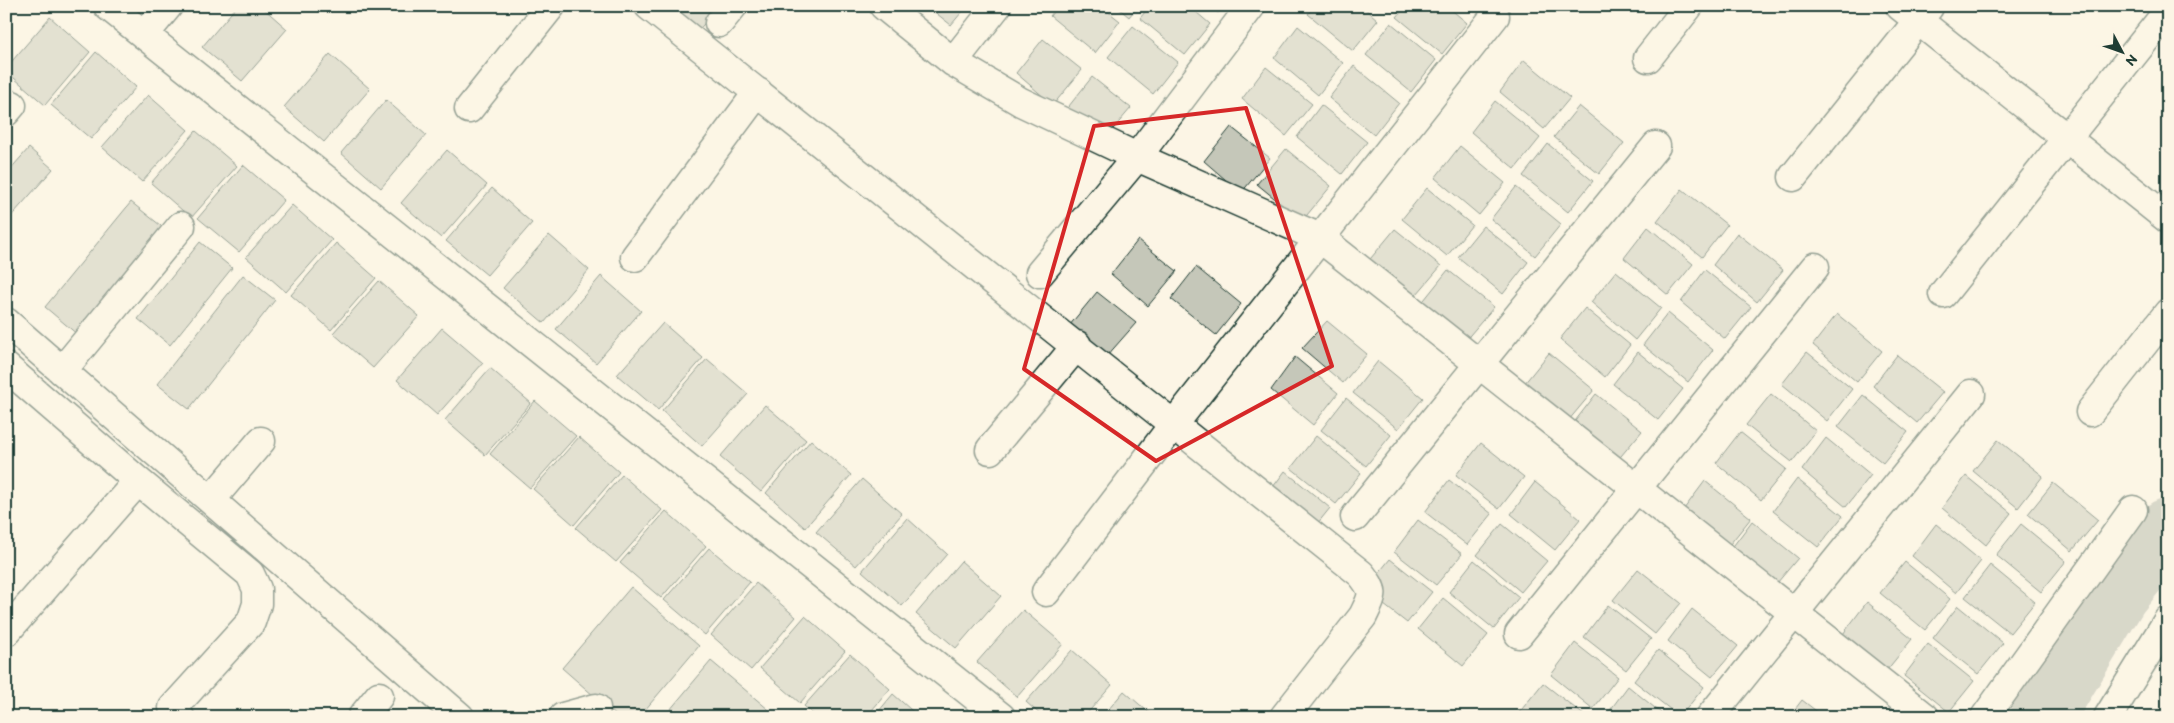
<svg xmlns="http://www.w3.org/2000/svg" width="2174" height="723" font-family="Itim,sans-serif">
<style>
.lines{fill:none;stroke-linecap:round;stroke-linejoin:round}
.river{stroke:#aeb3a7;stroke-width:64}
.building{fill:#c5c7b9;stroke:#1f3d34}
.minor-casing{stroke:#1f3d34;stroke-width:31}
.minor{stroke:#fcf5e5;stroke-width:28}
.marked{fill:none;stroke:#d62828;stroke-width:4;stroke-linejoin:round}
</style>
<rect width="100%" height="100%" fill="#fcf5e5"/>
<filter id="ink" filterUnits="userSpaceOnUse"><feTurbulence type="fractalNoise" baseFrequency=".02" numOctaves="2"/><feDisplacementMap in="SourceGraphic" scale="10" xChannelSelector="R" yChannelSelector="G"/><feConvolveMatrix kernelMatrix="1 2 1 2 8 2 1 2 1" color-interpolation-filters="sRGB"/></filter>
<g filter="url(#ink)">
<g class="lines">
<!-- river -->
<path class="river" d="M2042,717l75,-124 51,-63"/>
</g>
<!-- building -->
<path class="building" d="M237,6h24l26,23 -45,52 -40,-34z
M649,6h63l4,3 -26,32z
M927,6h40l-16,19z
M1058,6h43l19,15 -25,32 -45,-37z
M1116,6h22l-9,11z
M1150,6h39l21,18 -25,31 -45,-37z
M1210,6h14l-6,7z
M1314,6h48l16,14 -25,31 -45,-37z
M1406,6h41l20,17 -25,31 -45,-37z
M50,17l40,35 -45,53 -39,-34v-3z
M1391,23l45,37 -25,32 -45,-37z
M1133,26l45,36 -25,32 -45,-37z
M1298,26l45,37 -25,32 -44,-37z
M1043,39l39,31 -29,35 -37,-32z
M96,52l40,35 -45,52 -40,-34z
M330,54l40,35 -46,53 -40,-35z
M1524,60l46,38 -26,31 -44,-37z
M1354,66l45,37 -25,32 -45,-37z
M1266,67l46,37 -26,32 -44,-37z
M1092,77l39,31 -29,34 -37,-31z
M148,95l40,35 -46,52 -40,-35z
M386,100l40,35 -45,53 -40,-35z
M1495,101l45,37 -25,31 -44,-37z
M1321,105l46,37 -25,32 -45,-37z
M1579,106l45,37 -25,31 -45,-37z
M1231,127l39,31 -29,35 -37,-32z
M196,131l41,35 -46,52 -40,-35z
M1548,144l45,37 -25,31 -45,-36z
M1460,146l45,37 -26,32 -44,-37z
M29,148l24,21 -47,53v-48z
M1286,149l45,37 -29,35 -45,-37z
M447,150l40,35 -46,53 -40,-35z
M243,165l41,35 -45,52 -41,-34z
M1516,187l45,37 -26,32 -44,-37z
M492,188l40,35 -45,52 -41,-34z
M1427,188l45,37 -25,31 -45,-37z
M1682,189l45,36 -25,32 -45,-36z
M131,202l34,27 -87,106 -33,-28z
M292,205l40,35 -46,52 -40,-35z
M1483,226l45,36 -25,32 -45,-37z
M1648,227l45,37 -25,31 -44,-37z
M1395,229l46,37 -30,35 -45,-37z
M1737,233l46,37 -26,32 -44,-37z
M549,235l40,35 -45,53 -41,-35z
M1138,240l39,31 -29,35 -37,-32z
M200,242l32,26 -62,77 -32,-26z
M336,243l40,35 -45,52 -40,-35z
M1196,267l45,37 -25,31 -45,-36z
M1448,270l46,37 -30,35 -44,-37z
M1705,270l46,37 -26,32 -44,-37z
M1616,271l45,37 -26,32 -44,-38z
M243,275l32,25 -86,109 -32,-25z
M601,276l40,35 -45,52 -40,-34z
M379,281l40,35 -46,52 -40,-35z
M1097,292l39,31 -30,34 -37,-31z
M1585,308l45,37 -25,32 -45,-38z
M1668,313l45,37 -25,32 -45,-37z
M1837,314l45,37 -25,31 -44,-37z
M1327,321l40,33 -24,29 -41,-35z
M663,323l40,35 -45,52 -41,-35z
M442,328l41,35 -46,52 -40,-35z
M1638,352l45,37 -25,31 -45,-36z
M1807,352l45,37 -25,32 -45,-37z
M1549,353l45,37 -26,31 -44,-37z
M1897,355l46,37 -26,31 -44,-37z
M1295,357l43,36 -25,32 -42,-35z
M707,359l41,35 -46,52 -40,-35z
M1378,361l45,37 -25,31 -45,-36z
M490,368l41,35 -46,52 -40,-35z
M1596,394l46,37 -26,31 -44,-37z
M1771,394l45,37 -24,31 -46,-37z
M1863,395l45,37 -25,31 -45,-36z
M1346,398l45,37 -25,31 -45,-36z
M535,401l41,35 -46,52 -40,-34z
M765,405l41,35 -45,52 -41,-35z
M1740,432l46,37 -25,31 -45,-37z
M1316,436l45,37 -25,31 -45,-36z
M579,437l40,35 -45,53 -41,-36z
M1826,438l45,37 -25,32 -44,-37z
M811,440l40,35 -46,53 -39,-35z
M1998,440l45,36 -25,32 -45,-37z
M1481,443l43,34 -25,32 -43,-34z
M1285,471l45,37 -25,31 -44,-36z
M622,475l40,35 -46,52 -40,-34z
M1966,476l45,37 -25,32 -44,-37z
M862,479l40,35 -46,52 -40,-34z
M1797,479l46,37 -25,31 -45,-36z
M1449,480l43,34 -25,31 -42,-33z
M1705,481l46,37 -25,31 -45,-36z
M1535,482l45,37 -25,31 -44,-36z
M2053,483l45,37 -26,31 -44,-37z
M666,511l40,35 -45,52 -41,-35z
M907,518l40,36 -45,52 -40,-35z
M1418,520l44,34 -26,31 -42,-33z
M1752,521l46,37 -26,31 -44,-36z
M1502,524l45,37 -26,31 -44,-37z
M1936,524l45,37 -25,32 -44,-37z
M2021,524l45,37 -25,31 -45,-37z
M709,548l41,34 -45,53 -41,-35z
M1390,559l42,33 -25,31 -42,-33z
M1474,560l45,37 -25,32 -45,-37z
M961,561l40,35 -45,52 -40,-34z
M1905,562l45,37 -25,31 -45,-37z
M1990,565l45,37 -25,31 -45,-36z
M1638,569l43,34 -26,31 -42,-34z
M756,583l40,34 -45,53 -40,-35z
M631,587l68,59 -60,71h-21l-56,-49z
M1443,598l45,37 -25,31 -45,-37z
M1867,602l45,37 -25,31 -44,-36z
M1608,605l43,34 -25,31 -42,-33z
M1958,606l45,37 -25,31 -45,-36z
M1692,609l46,37 -26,31 -44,-36z
M1023,610l40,34 -46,53 -40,-35z
M805,616l40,35 -45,52 -40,-35z
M1575,643l43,34 -25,32 -42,-34z
M1928,644l46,37 -25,31 -45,-36z
M1072,650l40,35 -28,32h-41l-17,-15z
M1658,650l46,37 -24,30 -46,-36z
M850,654l40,35 -24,28h-50l-12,-11z
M711,661l58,49 -6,7h-99z
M1543,683l42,33v1h-63l-4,-3z
M1628,686l38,31h-61z
M1124,691l30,26h-52z
M893,694l26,23h-45z
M1802,700l22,17h-35z"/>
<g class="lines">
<defs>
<path id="minor" d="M108,6l893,711
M649,6l712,568c15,19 12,21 2,42l-79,101
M884,6l69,56 68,40 116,55 183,81 605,479
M1900,6l268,213
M719,23l14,-17
M144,35l24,-29
M1648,58l41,-52
M953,62l44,-56
M469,109l82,-103
M6,112l6,-7
M1793,177l136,-170
M635,257l123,-165
M1040,273l97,-116 114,-151
M1943,294l225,-283
M6,322l454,395
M6,367l132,114 112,93 7,15v15l-6,18 -78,86 7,9
M62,371l119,-145
M2090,412l78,-99
M990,450l87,-105
M211,500l50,-59
M1355,517l301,-371
M1046,592l128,-168 321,-408
M6,632l132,-151
M1519,634l296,-367
M362,717l17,-21
M563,717l33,-9
M1710,717l261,-323
M1985,717l148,-207
M2108,717l60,-97"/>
</defs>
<!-- minor casing -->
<use href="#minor" class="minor-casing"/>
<!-- minor -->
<use href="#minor" class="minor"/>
</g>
</g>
<!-- marked area -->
<path d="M0 0H2174V723H0ZM1246,108l86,258 -176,95 -132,-92 70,-243z" fill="#fcf5e5" fill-opacity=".55" fill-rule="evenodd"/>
<path class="marked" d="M1246,108l86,258 -176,95 -132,-92 70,-243z"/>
<!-- margin -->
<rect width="2174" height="723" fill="none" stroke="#fcf5e5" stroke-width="25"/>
<rect x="12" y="12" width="2149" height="698" fill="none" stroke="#1f3d34" stroke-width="2" filter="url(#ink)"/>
<!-- north arrow -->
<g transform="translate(2122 52) rotate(131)" stroke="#fcf5e5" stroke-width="4" paint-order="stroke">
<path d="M0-4L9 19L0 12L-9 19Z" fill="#1f3d34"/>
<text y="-8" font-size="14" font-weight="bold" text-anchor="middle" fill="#1f3d34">N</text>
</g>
</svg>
